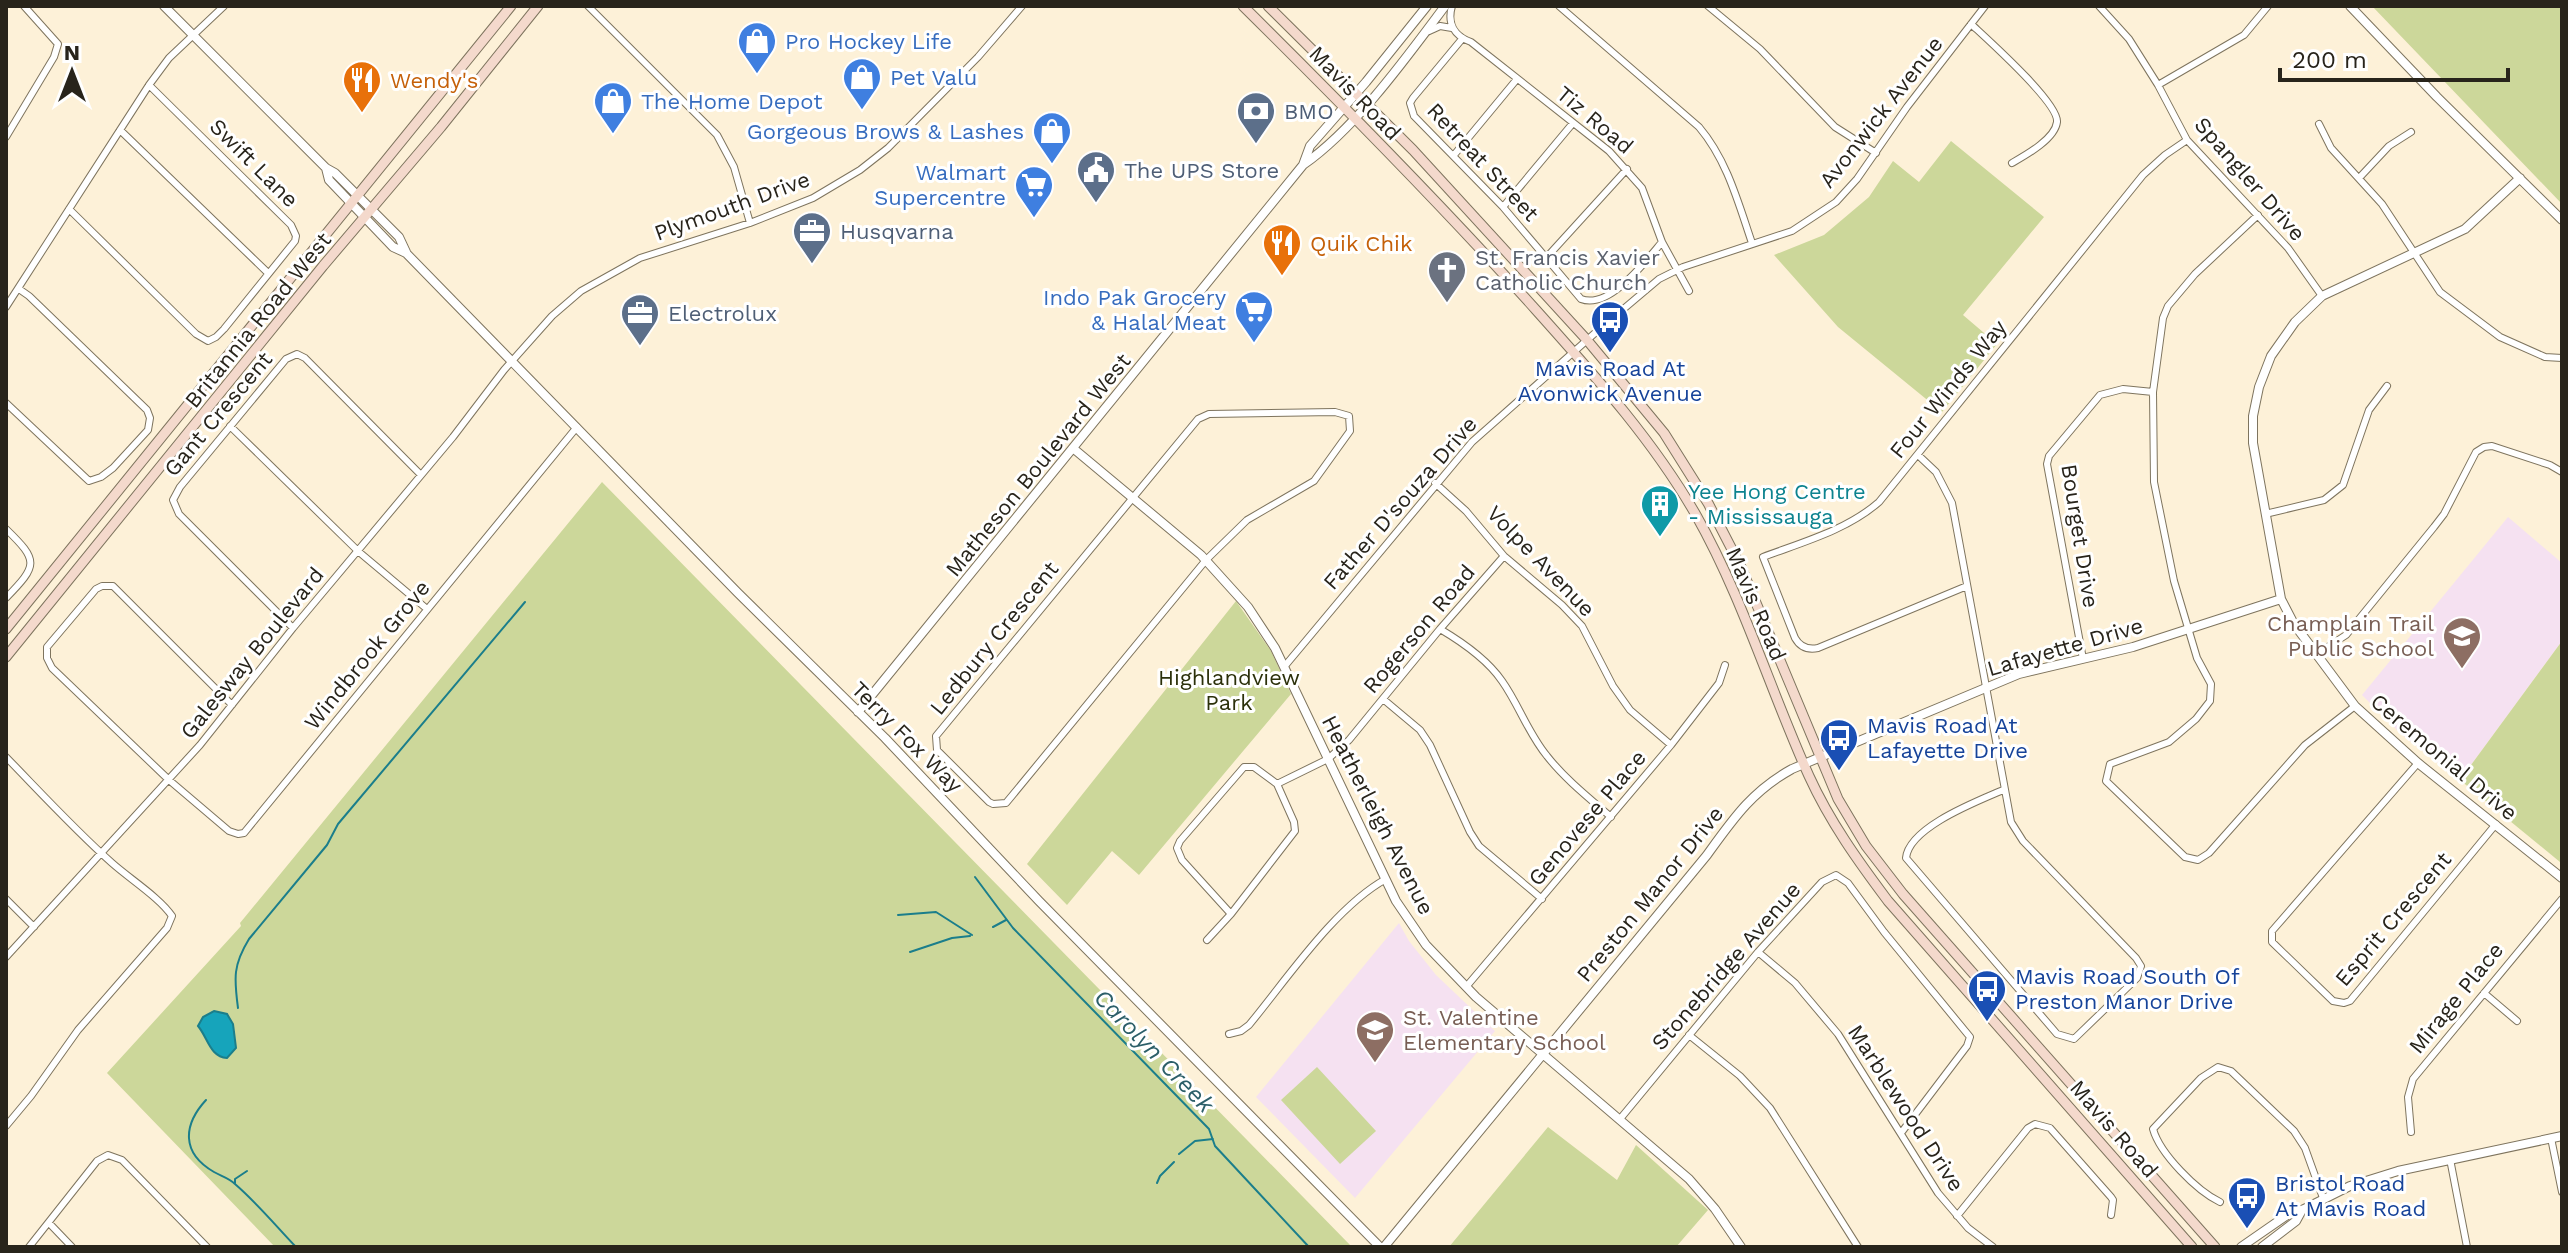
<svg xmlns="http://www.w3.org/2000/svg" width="2568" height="1253" font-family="'Work Sans',sans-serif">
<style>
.education{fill:#f5e1f1}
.green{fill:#ccd79a}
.water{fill:#16a4bb;stroke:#1b7e8b;stroke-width:2}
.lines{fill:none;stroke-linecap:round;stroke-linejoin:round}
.stream{stroke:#1b7e8b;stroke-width:2}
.minor-casing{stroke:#7e745e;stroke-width:8}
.tertiary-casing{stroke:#7e745e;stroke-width:10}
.secondary-casing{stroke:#7e745e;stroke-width:11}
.minor{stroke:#fff;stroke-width:6}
.tertiary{stroke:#fff;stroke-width:8}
.secondary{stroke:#f4d9cc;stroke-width:9}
.labels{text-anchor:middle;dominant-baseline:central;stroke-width:6;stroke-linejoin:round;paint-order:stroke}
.shop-label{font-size:22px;fill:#366cbe;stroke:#fff;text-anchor:start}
.food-label{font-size:22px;fill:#c56008;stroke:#fff;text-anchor:start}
.street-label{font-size:22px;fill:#28241b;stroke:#fff}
.service-label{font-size:22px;fill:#4e5e75;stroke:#fff;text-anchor:start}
.worship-label{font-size:22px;fill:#5b616d;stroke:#fff;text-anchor:start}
.transit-label{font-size:22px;fill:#164399;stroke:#fff;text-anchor:start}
.culture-label{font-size:22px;fill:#0d838f;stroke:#fff;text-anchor:start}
.education-label{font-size:22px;fill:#785e54;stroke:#fff;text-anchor:end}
.park-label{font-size:22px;fill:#2b300a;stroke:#fff}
.water-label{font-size:24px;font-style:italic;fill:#2c5f69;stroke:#fff}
</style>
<rect width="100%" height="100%" fill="#fdf1d8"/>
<!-- education -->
<path class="education" d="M2508,517l54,46v78l-102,139 -59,-46 -39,-39z
M1399,923l10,18 27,34 59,56 -140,167 -99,-101z"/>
<!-- green -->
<path class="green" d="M2372,6h190v106l-2,3 2,3v86z
M1951,141l93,76 -81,98 34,29 -55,68 -104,-85 -64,-72 50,-20 45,-38 24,-36 26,21z
M602,482l750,765h-1077l-168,-174 134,-147 -1,-3z
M1236,601l35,50 20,43 -152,181 -27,-24 -45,54 -40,-41z
M2562,641v218l-2,3 -100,-82z
M1317,1067l59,64 -36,33 -59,-64z
M1548,1127l69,53 19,-35 72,65 -32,37h-227z"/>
<!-- water -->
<path class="water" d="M214,1011l13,3 6,10 3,24 -9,10c-17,-1 -19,-20 -29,-32l5,-9z"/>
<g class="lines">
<!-- stream -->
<path class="stream" d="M975,877l38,51 196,201 6,17 94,101
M898,915l38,-3 36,23
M993,927l13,-7
M910,952l42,-14 18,-2
M238,1008c-4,-30 -5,-43 11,-69l78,-94 11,-21 187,-222
M206,1100c-23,25 -25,53 8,72 7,4 15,6 21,12 22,19 41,42 61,63
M1179,1154l16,-13 18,-2
M235,1183v-4l12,-8
M1157,1183l3,-7 14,-14"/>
<defs>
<path id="minor" d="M588,6l129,129 17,32 16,56
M1452,6c-5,17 2,30 19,36l138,109 33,37 20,54 27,49
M1559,6l140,121c28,33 39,75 53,116
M1708,6l52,43 75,78 41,26
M2099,6l30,33 29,46 29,55 101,108 34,48
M1971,24c16,15 88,79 86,98 -2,17 -31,33 -45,41
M1429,31l11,-5 12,2
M1462,39l-49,59 -3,5 4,13 89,91 78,92c28,11 64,-37 81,-57
M2158,85l86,-50 24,-29
M2319,124l12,24 51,56 58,88 60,45 45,20 17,1
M120,130l148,143
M6,137l48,-80 4,-13 -34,-38
M1454,155l63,-76
M2360,177l29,-31 22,-14
M1503,207l70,-84
M69,209l127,125 12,7 8,-4 8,-8 71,-88 1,-5 -5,-11 -142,-140
M2258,215l-63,59 -27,32 -5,12 -10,74 1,90 20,99 23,77 14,26 -1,17 -14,18 -27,23 -59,22 -4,17 79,76 13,3 11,-7 96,-108 50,-39
M1546,258l81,-89
M6,307l143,-222 20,-27 55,-52
M6,403l83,78 12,-4 12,-9 35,-38 2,-12 -3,-8 -118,-114 -10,-7
M1335,412l14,4 1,15 -36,50 -67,39 -41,40 -200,243 -13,1 -4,-2 -52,-52 -1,-14 262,-317 11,-5z
M230,426l129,126 68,57
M1918,455l18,17 16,31 59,319 12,19 113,117 5,8 -4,12 -63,61 -17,-5 -151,-176c3,-31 72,-57 97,-68
M1435,483l31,28 38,45 58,49 20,21 31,60 17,24 41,35
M2265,514l59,-14 19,-15 26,-75 18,-24
M6,529c33,32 32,36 0,69
M1967,586l-149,62c-10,2 -18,-1 -23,-10l-32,-81c40,-15 84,-27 116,-55l264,-327 22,-20 22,-15
M293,628l-114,-114 -6,-14 7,-13 106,-128 11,-5 8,4 116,117
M1440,629c22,13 47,30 62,52 17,24 26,52 45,75 18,23 42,42 64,61
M2317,654l29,-19 88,-108 10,-13 32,-62 8,-5 8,-1 58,19 12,7
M2083,659l-36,-195 2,-8 51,-61 23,-6 30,3
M1284,667l188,-225 123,-109 64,-54 24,-12 109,-36 44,-29 21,-23 50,-72 78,-101
M1383,699l37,31 10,15 40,87 9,14 63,53
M232,705l-119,-119h-11l-6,3 -49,58v11l5,10 117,112 60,51 9,3 6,-1 333,-406
M6,757c35,36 69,73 106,106 18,16 48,35 60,53l-5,12 -89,102 -47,66 -25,30
M2418,763l-146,168v11l61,59 11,2 6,-2 146,-177
M6,899l28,28
M1231,914l-49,-54 -5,-12 3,-7 64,-74h10l23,17
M1207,940l24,-26 64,-83 -1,-9 -17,-38 51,-25 21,-19 91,-111 64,-73
M1758,952l37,31 43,51 100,159 30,35 25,19
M6,957l194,-212 93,-117 160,-191 51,-67 48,-54 29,-25 59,-33 110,-35 63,-25 47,-28 28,-22 90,-91 44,-51
M1466,987l205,-242 48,-62 6,-18
M2484,993l33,28
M1229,1034l12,-3 8,-6c38,-46 86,-118 137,-146
M1689,1035l51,41 30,32 88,139
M1620,1119l138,-167 64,-70 14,-7 12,8 36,49 86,105 -3,9 -66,87
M2411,1132l-3,-35 5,-18 149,-180
M2551,1138l11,54
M2450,1159l17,88
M2220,1202c-23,-11 -60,-48 -67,-73l48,-51 17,-11 13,4 63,60 11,17 18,50
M1957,1216l71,-88 7,-4 15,4 61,69 2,3 -2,15
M49,1223l23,24
M29,1247l68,-86 11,-6 14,5 85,87"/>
<path id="tertiary" d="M164,6l162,162 9,5 64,64 7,15
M2350,6l87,91 125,123
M1303,165c53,-37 103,-107 142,-159
M326,168l3,12 64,67 13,6 332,340 147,145 154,163 341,346
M2520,178l-55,51 -143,67 -27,26 -24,34 -12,31 -6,29v27l28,156 13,25 61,82 63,57 144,115
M1074,449l127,106 47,52 27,41 121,253 30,44 50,52 213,182 26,30 26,38
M858,712l445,-547 7,-19 56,-64 61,-76
M1384,1247l323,-392c26,-36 45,-64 85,-86l227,-95 114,-27 148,-48
M2241,1247l49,-34 12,-3 48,-24 48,-15 164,-35
M2262,1247l34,-26 6,-11"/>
<path id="secondary" d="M1243,6c100,99 199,199 293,304 58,65 117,130 160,205 47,83 74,175 113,261 21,46 49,85 79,125l304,346
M1268,6l145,144 174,190 77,93 44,70 33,64 97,232 28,47 37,48 312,353
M6,629l505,-623
M6,657l317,-391 118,-139 97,-121"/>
</defs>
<!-- minor casing -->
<use href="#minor" class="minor-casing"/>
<!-- tertiary casing -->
<use href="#tertiary" class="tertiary-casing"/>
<!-- secondary casing -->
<use href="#secondary" class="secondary-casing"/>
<!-- minor -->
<use href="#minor" class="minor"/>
<!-- tertiary -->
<use href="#tertiary" class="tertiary"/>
<!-- secondary -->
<use href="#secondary" class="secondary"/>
</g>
<!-- icons -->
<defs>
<symbol id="shop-pin" viewBox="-11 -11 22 30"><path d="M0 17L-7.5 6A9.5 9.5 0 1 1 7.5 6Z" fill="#3f7fe0" stroke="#fff"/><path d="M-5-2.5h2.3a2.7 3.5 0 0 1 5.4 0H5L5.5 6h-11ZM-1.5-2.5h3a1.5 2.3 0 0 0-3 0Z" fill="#fff"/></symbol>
<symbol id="restaurant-pin" viewBox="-11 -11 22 30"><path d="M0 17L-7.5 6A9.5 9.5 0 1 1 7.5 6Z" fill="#e8710a" stroke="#fff"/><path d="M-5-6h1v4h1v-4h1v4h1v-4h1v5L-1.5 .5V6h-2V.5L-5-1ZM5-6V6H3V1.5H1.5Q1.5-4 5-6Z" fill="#fff"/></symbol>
<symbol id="bank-pin" viewBox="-11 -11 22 30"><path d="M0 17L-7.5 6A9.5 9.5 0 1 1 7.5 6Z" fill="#5c6f8a" stroke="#fff"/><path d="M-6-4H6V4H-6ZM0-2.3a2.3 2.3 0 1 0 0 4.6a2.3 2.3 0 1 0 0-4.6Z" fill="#fff"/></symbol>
<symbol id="civic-pin" viewBox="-11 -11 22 30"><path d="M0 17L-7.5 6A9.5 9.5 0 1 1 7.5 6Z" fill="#5c6f8a" stroke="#fff"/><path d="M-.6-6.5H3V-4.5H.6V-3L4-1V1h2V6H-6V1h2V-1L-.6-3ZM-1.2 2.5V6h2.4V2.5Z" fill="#fff"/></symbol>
<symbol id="supermarket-pin" viewBox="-11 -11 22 30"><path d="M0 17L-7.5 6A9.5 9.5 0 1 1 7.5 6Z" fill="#3f7fe0" stroke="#fff"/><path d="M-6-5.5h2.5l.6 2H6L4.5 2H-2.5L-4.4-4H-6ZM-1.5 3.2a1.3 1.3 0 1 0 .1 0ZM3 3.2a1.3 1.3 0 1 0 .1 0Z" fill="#fff"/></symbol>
<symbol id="office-pin" viewBox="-11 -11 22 30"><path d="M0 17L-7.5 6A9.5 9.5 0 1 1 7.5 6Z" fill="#5c6f8a" stroke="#fff"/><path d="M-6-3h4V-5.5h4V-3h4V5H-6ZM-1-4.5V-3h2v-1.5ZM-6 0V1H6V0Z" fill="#fff"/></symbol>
<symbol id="church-pin" viewBox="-11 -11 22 30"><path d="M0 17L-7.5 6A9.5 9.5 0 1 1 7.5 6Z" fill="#6b7280" stroke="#fff"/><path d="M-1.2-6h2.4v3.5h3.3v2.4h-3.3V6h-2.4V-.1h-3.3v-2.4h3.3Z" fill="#fff"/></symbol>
<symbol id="bus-pin" viewBox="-11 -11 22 30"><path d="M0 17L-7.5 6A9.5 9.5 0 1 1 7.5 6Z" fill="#1a4fb4" stroke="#fff"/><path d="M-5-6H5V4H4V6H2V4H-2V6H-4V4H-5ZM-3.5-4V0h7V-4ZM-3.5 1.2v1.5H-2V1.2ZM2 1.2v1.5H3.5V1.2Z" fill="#fff"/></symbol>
<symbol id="building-pin" viewBox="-11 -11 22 30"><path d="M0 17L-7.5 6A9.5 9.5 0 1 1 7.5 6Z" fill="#0f9aa8" stroke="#fff"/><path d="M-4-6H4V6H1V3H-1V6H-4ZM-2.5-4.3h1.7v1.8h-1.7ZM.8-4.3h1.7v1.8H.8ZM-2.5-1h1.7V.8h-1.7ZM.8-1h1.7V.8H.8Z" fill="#fff"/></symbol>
<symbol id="school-pin" viewBox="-11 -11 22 30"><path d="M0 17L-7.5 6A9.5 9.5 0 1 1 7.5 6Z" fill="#8d6e63" stroke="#fff"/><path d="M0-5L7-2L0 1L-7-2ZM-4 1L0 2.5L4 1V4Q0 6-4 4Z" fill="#fff"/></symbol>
</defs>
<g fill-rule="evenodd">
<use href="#shop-pin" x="735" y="19" width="44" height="60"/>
<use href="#shop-pin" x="840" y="55" width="44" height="60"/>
<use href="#restaurant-pin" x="340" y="58" width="44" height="60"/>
<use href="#shop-pin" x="591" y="79" width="44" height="60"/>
<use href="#bank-pin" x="1234" y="89" width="44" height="60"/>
<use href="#shop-pin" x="1030" y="109" width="44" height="60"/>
<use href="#civic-pin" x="1074" y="148" width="44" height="60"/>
<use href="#supermarket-pin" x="1012" y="163" width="44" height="60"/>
<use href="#office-pin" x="790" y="209" width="44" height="60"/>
<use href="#restaurant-pin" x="1260" y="221" width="44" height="60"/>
<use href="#church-pin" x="1425" y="248" width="44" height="60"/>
<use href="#supermarket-pin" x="1232" y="288" width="44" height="60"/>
<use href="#office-pin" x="618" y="291" width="44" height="60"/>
<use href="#bus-pin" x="1588" y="298" width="44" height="60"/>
<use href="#building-pin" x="1638" y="482" width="44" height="60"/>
<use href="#school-pin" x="2440" y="614" width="44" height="60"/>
<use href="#bus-pin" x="1817" y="716" width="44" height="60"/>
<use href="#bus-pin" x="1965" y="967" width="44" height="60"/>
<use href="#school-pin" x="1353" y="1008" width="44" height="60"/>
<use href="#bus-pin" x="2225" y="1174" width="44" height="60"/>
</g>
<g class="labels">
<!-- shop labels -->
<g class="shop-label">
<text x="785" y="41">Pro Hockey Life</text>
<text x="890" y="77">Pet Valu</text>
<text x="641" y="101">The Home Depot</text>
<text x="1024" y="131" text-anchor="end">Gorgeous Brows &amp; Lashes</text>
<text x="1006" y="172" text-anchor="end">Walmart<tspan x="1006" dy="25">Supercentre</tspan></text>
<text x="1226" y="297" text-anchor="end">Indo Pak Grocery<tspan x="1226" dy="25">&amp; Halal Meat</tspan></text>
</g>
<!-- food labels -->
<g class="food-label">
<text x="390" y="80">Wendy's</text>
<text x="1310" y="243">Quik Chik</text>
</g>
<!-- street labels -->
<g class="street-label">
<text transform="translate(1355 93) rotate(46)">Mavis Road</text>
<text transform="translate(1881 112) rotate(-52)">Avonwick Avenue</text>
<text transform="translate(1595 120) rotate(40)">Tiz Road</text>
<text transform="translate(1483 162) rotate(47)">Retreat Street</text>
<text transform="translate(254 163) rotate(45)">Swift Lane</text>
<text transform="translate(2250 179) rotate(49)">Spangler Drive</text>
<text transform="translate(732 206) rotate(-20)">Plymouth Drive</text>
<text transform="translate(258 320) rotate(-51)">Britannia Road West</text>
<text transform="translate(1948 389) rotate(-51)">Four Winds Way</text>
<text transform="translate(218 414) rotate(-50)">Gant Crescent</text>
<text transform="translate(1038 465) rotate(-51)">Matheson Boulevard West</text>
<text transform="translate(1400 503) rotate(-49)">Father D'souza Drive</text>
<text transform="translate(2080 536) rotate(81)">Bourget Drive</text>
<text transform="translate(1541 561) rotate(46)">Volpe Avenue</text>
<text transform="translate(1756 604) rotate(67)">Mavis Road</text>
<text transform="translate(1419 629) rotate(-50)">Rogerson Road</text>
<text transform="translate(994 638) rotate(-51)">Ledbury Crescent</text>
<text transform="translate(2065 647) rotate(-16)">Lafayette Drive</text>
<text transform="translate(252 653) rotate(-51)">Galesway Boulevard</text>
<text transform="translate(367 655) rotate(-51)">Windbrook Grove</text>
<text transform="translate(907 737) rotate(45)">Terry Fox Way</text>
<text transform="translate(2444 757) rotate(40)">Ceremonial Drive</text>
<text transform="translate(1378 815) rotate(63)">Heatherleigh Avenue</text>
<text transform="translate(1587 818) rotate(-50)">Genovese Place</text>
<text transform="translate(1650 894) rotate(-51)">Preston Manor Drive</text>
<text transform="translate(2393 919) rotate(-50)">Esprit Crescent</text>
<text transform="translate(1726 966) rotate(-49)">Stonebridge Avenue</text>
<text transform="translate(2456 998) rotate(-51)">Mirage Place</text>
<text transform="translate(1906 1108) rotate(57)">Marblewood Drive</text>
<text transform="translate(2114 1129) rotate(49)">Mavis Road</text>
</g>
<!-- service labels -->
<g class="service-label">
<text x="1284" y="111">BMO</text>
<text x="1124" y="170">The UPS Store</text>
<text x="840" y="231">Husqvarna</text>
<text x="668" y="313">Electrolux</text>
</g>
<!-- worship labels -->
<g class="worship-label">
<text x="1475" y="257">St. Francis Xavier<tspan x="1475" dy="25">Catholic Church</tspan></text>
</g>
<!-- transit labels -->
<g class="transit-label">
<text x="1610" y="368" text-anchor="middle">Mavis Road At<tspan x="1610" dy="25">Avonwick Avenue</tspan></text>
<text x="1867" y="725">Mavis Road At<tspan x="1867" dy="25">Lafayette Drive</tspan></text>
<text x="2015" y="976">Mavis Road South Of<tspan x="2015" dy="25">Preston Manor Drive</tspan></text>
<text x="2275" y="1183">Bristol Road<tspan x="2275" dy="25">At Mavis Road</tspan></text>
</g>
<!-- culture labels -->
<g class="culture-label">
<text x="1688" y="491">Yee Hong Centre<tspan x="1688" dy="25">- Mississauga</tspan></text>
</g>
<!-- education labels -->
<g class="education-label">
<text x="2434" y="623">Champlain Trail<tspan x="2434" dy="25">Public School</tspan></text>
<text x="1403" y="1017" text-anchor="start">St. Valentine<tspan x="1403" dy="25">Elementary School</tspan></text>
</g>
<!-- park labels -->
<g class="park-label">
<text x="1229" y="677">Highlandview<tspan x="1229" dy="25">Park</tspan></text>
</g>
<!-- water labels -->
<g class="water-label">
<text transform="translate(1154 1051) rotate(46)">Carolyn Creek</text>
</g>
</g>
<!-- border -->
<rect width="2568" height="1253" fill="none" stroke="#28241b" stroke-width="16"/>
<!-- north arrow -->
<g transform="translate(72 72)" stroke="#ffffff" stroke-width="6" paint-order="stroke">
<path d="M0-6L14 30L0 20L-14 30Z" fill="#28241b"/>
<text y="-12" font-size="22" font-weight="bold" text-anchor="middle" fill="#28241b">N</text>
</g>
<!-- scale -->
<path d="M2280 68v12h228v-12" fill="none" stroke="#28241b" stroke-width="4"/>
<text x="2292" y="68" font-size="24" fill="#28241b" stroke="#ffffff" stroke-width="6" paint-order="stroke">200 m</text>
</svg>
